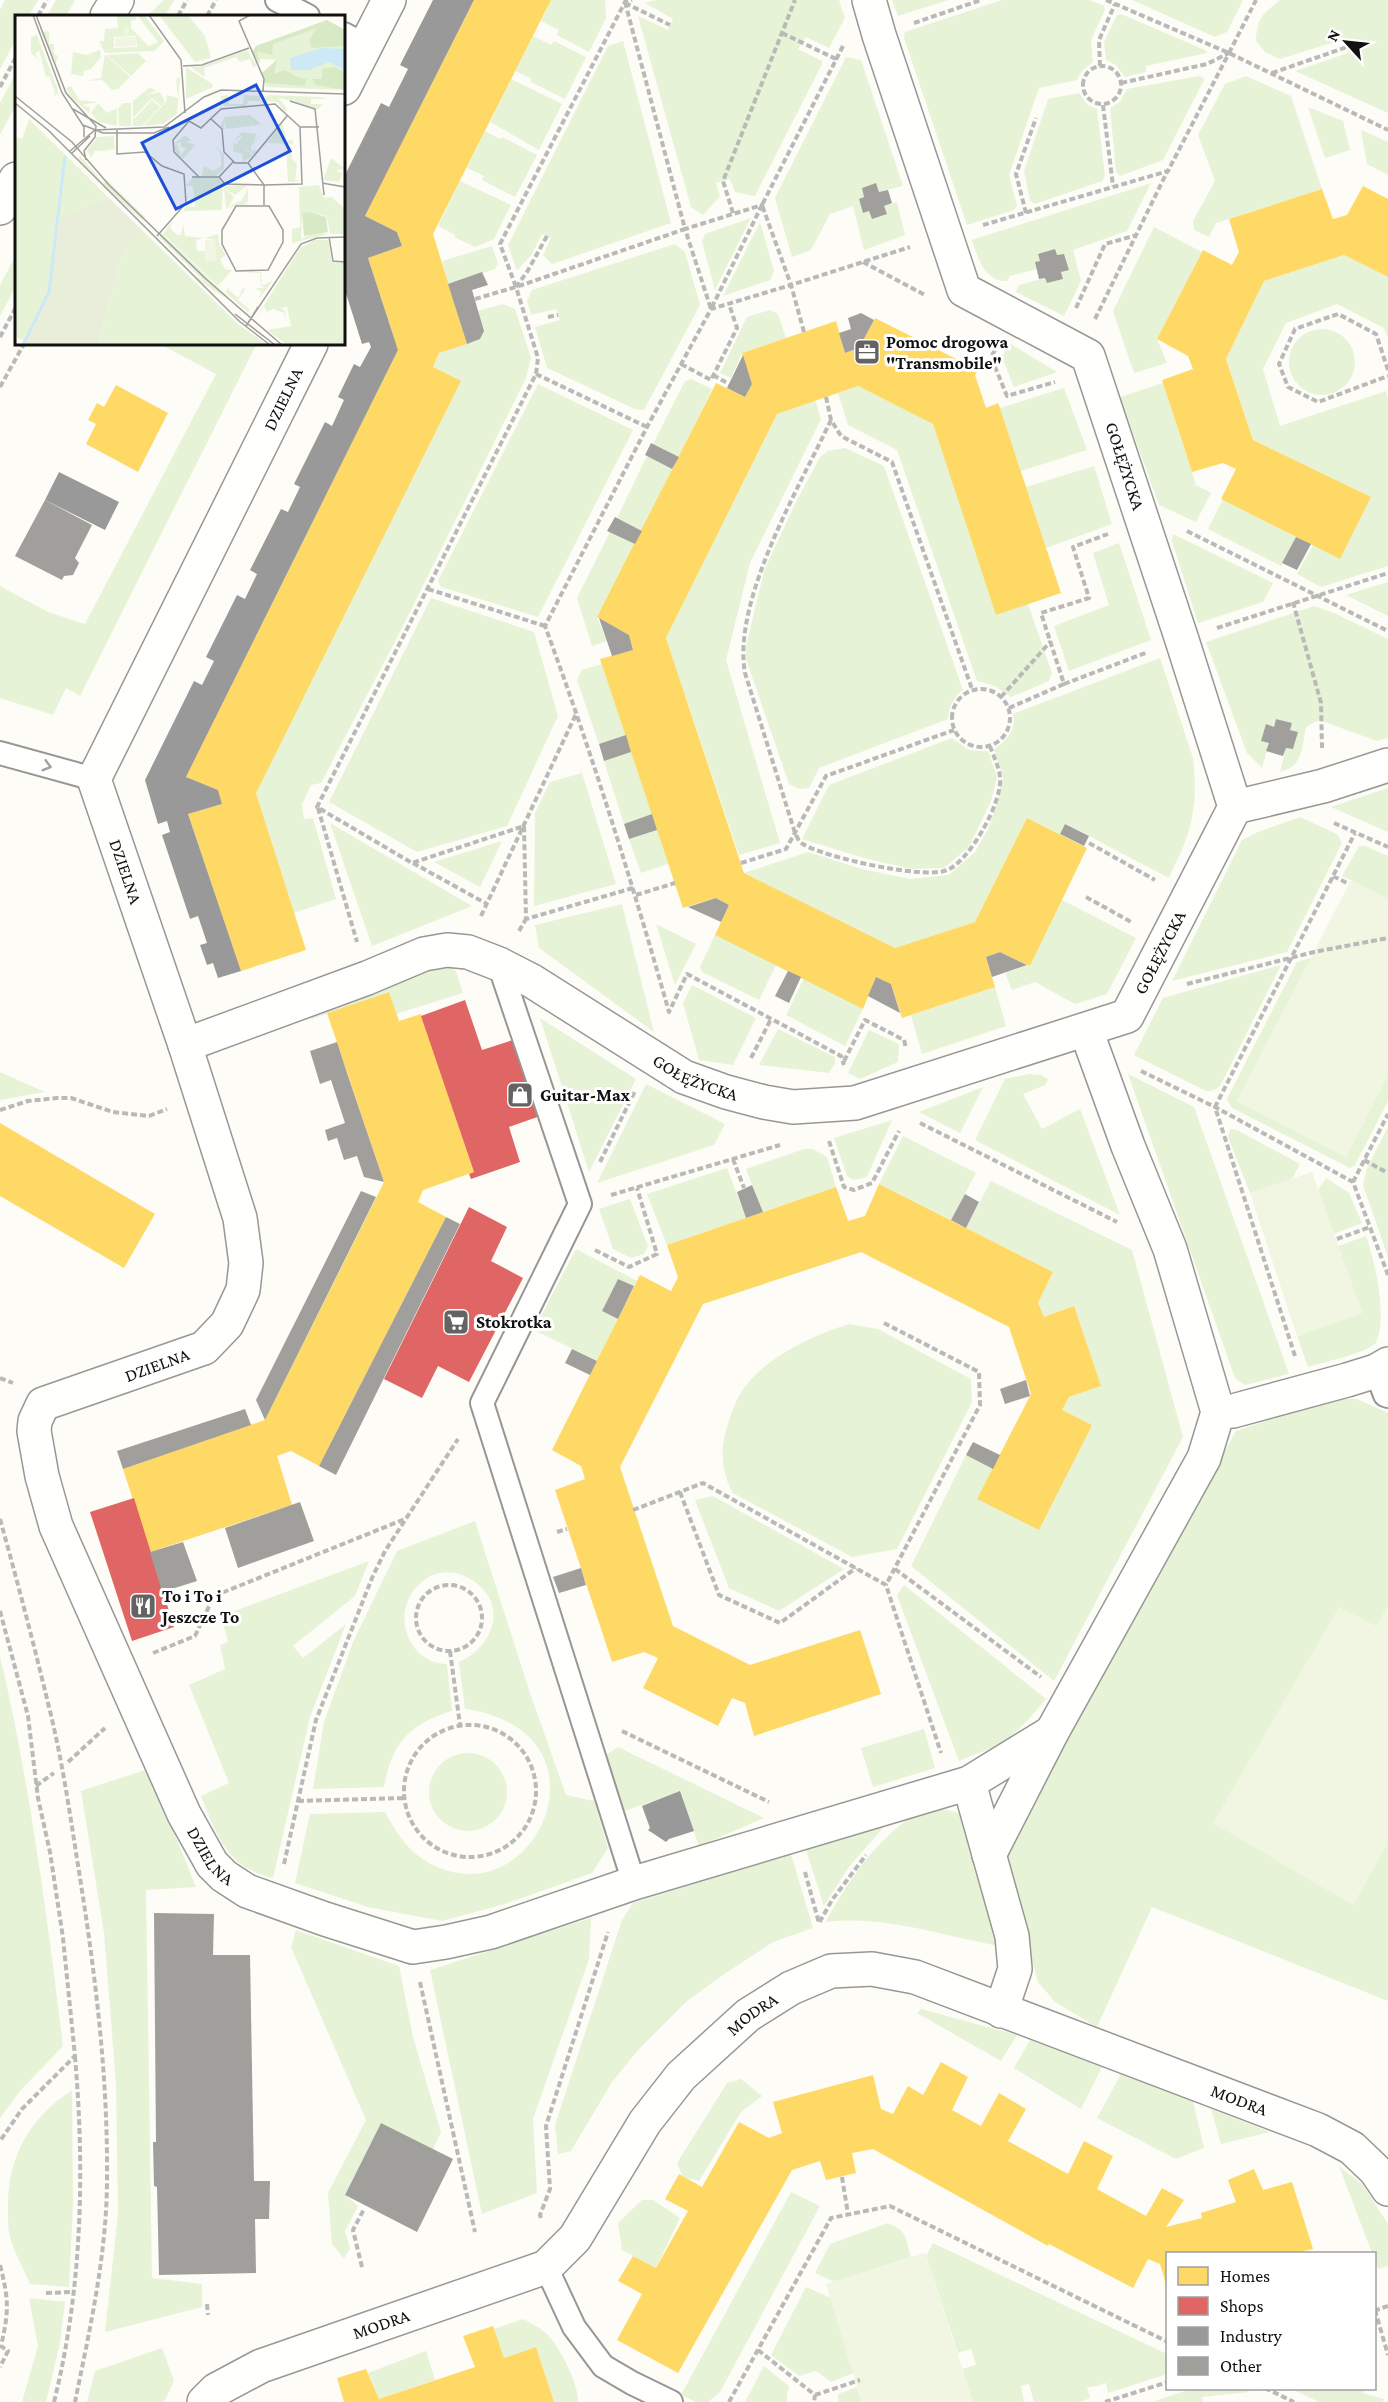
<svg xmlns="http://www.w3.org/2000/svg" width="1388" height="2402" font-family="'Crimson Pro',serif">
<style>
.green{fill:#e7f3d7}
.pitch{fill:#f0f6e1}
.homes{fill:#ffd966}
.shops{fill:#e06666}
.industry{fill:#999}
.building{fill:#a19f9c}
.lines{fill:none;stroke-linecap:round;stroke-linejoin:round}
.service-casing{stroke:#979795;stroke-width:26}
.minor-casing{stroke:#979795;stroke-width:36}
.path{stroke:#b9b9b8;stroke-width:4;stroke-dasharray:6 3;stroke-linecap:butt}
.service{stroke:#fffffe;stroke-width:22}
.minor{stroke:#fffffe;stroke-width:33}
.oneway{stroke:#a0a09f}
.labels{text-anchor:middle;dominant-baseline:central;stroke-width:6;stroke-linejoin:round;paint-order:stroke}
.poi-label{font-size:18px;font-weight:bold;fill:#111;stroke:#fff;text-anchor:start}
.street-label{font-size:18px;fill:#111;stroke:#fff}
.inset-river{fill:none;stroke:#cde8f7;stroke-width:3}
.inset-road{fill:none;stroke:#9f9e9b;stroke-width:1.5}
.view{fill:#1d4ed8;fill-opacity:0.15;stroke:#1d4ed8;stroke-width:3}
.inset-edge{fill:none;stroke:#111;stroke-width:3}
</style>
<rect width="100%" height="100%" fill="#fdfcf7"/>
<!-- green -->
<path class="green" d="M5,0h33l-9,16h-13v23l-16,30v-59z
M56,0h19l-9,16h-19z
M164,0h10l-9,16h-18z
M551,0h54l1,18 -17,34 -32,-17 2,-5 -18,-9z
M655,0h184l6,18 -16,30 -23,-11 -8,12 24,12v3l-67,132 -20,-4 -5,-13 -14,4 4,13 -17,19 -12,-8 -53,-191 30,14 5,-11 -28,-16z
M892,0h56l-50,16z
M1002,0h88l14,6 1,4 -14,30 2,22 -11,9 -5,9 -38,8 -30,87 8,30 -3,5 -47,15 -63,-187 1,-6z
M1132,0h111l-16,32 -12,5z
M1280,0h108v113l-93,-42 53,-18 -4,-14 -64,20 -15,-7 -9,-11c1,-24 7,-27 24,-41z
M1121,14l84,36 2,3 -61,13v6l-21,5 -9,-12 -10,-5 -2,-18 13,-27z
M533,36l18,9 3,-4 32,16 -21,42 -34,-17 1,-3 -17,-8z
M623,41l48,182 -119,41 -9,-9 8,-17 -9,-4 -10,20 -15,17 -9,-26 100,-199z
M846,57l15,3 42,126 -24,6 -3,-9 -14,5 2,9 -5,2 4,13 6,-1 3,8 14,-5 -2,-8 13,-4 8,33 -41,15 -11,-44 -23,8 -19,36 -19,7 -17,-59z
M16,73v32l-16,30v-32z
M1199,76l4,1 1,3 -41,80 -43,16 -4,-4 -6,-64 10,-6 7,-13z
M1246,76l45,20 31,93 -106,34 -7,14 -15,-7 -1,-9 22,-40 -17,-46 27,-51z
M511,79l51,25 -23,46 -49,-28z
M1079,93l9,12 9,4 8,67 -3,5 -67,23 -5,-3 -6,-30 24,-72z
M1308,107l35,14 7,29 -25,8z
M1361,130l27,12v33l-21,-11z
M485,131l15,8 2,-2 35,18 -22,42 -33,-17 2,-4 -17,-8z
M460,181l51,24 -17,34 -19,8 -21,-10 1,-2 -17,-9z
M1151,183l-24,48 -54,19 8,31 -17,35 -48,-24 3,-7 26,-7 2,5 16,-4 -2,-7 8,-3 -5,-15 -7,1 -2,-6 -17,5 2,7 -4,1 1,7 -27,7 -3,5c-21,2 -30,-24 -35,-41z
M751,218l-36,72 -13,-48 3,-8z
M760,222l14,49 -4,9 -47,16z
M1154,227l48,25 -45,87 10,24 -33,10 -21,-62z
M675,244l10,8 15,53 -56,105 -9,-1 -88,-41 -12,-41 25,-7 -4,-11 -25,6 -4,-14 5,-11z
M492,246l6,18 -3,5 -47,15 -6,-23z
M16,255v31l-16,30v-31z
M1344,255l44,22v61l-4,-10 -47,-24 -51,19 -23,46 17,57 106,-35 2,7v168l-67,21 -24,-13 16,-29 27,13 31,-61 -118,-57 -27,-81 38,-78z
M503,304l12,5 16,49 -5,20 -122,246 -83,159 -10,2 -9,19 2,15 9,-1 23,81 -42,14 -38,-120 183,-440 41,-14 4,-8 -6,-20z
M770,310l8,4 8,24 -44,15 -11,25 -11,-5 27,-56z
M1289 362a33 33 0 1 1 66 0a33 33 0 1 1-66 0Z
M1009,343l48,29 -43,15 -12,-30z
M160,344l96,1 -176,351 -14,-8 -13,27 -53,-17v-112l48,26 37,12 131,-250z
M691,379l21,10 -33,68 -26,-13 32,-63z
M1163,383l33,102 15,8 -15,29 -37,-17 -39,-108z
M538,384l95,46 -95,187 -97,-30 -3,-6z
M858,386l75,38 63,190 32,-10 24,69 -3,8 -38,16 -16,-11 -18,-5 -80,-231 -49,-25 -10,-32z
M1064,388l23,62 -66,21 -21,-63z
M815,400l6,19 -71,144 -24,97 54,183 -41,12 -73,-217 111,-224z
M845,448l39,18 79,224c-10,7 -14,17 -15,29l-129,49 -10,20 -10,1 -10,-5 -43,-125v-12l18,-76 31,-67 25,-47 8,-6z
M647,456l25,13 -30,62 -25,-13z
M1094,466l18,58 -66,24 -20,-61z
M1223,499l73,38 -15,29 -73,-37z
M610,532l25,12 -38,73 10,24 -15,5 -15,-48z
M1173,534l100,49 -10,19 -65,21 -26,-82z
M1119,543l32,97 -82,31 -15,-45 55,-21 -16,-52z
M1388,582v34l-42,-21z
M431,598l103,34 24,84 -51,110 -90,26 -88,-50z
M1314,606l20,7 54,26v99l-11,3 -58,-21 -13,7c-4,20 -3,40 -26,45l6,-24 7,1 5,-17 -8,-2 2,-7 -16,-4 -2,8 -8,-3 3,19 -7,25 -15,-15 -41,-111z
M1160,658l33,100c4,30 2,61 -10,89 -4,11 -10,20 -14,31l-103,-54 -6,10 -33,-16 -52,104 -80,26 -151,-75 64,-21 54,17 48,10 39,-4 26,-23 13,-23 9,-26 6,-26 -9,-28c12,-7 23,-20 19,-35z
M602,664l24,71 -27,9 -22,-64 5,-10z
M952,738l17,12 19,1 9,26 -6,24 -22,46 -25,21 -33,1 -47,-11 -62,-19 27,-54z
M631,752l21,62 -28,10 -20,-63z
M582,773l34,111 -82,22 1,-93 15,-31z
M1388,788v44l-57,-25z
M1300,817l37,17 5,9 -55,109 -115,29 70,-141 16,-8z
M330,823l142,83 -100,40z
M657,830l11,34 -27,9 -12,-34z
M502,841l-22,46 -46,-25z
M1359,846h6l23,10v43l-46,-23z
M1062,900l74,38 -29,56 -32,10 -40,-22 -23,8 -7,-17 22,-8 3,1z
M622,904l32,128 -115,-84 -4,-23z
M656,924l40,20 -21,41z
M715,935l61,30 -17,35 -57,-28 -2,-5z
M1311,958l-74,143 109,56 42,-82v26l-33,64 -5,3 -118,-60 -5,-9 70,-137z
M447,965l9,6 7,22 -67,21 -8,-22 -76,27 -7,-4 100,-43z
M1281,965l-61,121c-8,6 -11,7 -20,2l-66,-33 29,-57z
M804,978l59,31 -18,37 -59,-31z
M692,985l64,33 -23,47 -34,-5 -16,-57z
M995,987l11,39 -84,28 -11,-39z
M540,1018l96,61 -47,93z
M778,1029l57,28v6l-6,10 -70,-8z
M869,1030l30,14 -1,18 -38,17 -12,-6z
M0,1072l45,20 -45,8z
M1029,1074l12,1 7,4 -3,6 -22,9 19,35 38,-20 40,106 -145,-75 30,-61z
M1128,1074l66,33 95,267 -44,11 -10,-7z
M646,1084l79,40 -11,21 -117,38z
M983,1087l-23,46 -41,-21z
M892,1120l-25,57 -14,3 -6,-4 -13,-38z
M1388,1127v130l-25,-72 4,-17z
M1230,1129l7,1 63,34 -8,15 -42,14 -22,-56z
M903,1136l73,37 -25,47 -72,-36z
M804,1149h9l14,8 9,30 -73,25 -17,-43z
M727,1168l19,50 -79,27 -20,-51z
M1326,1178l23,15 13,30 -28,11 -16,-44z
M991,1181l141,69 51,187 -129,244 -143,-115 55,-111 27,14 69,-59 7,-13 31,-11 -26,-80 -30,11 -6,-14 15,-31 -87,-44z
M630,1199l18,47 -4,8 -13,4 -18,-9 -14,-40z
M1366,1236c10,28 22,86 9,108 -15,11 -48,17 -67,23l-11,-31 65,-23 -24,-67z
M576,1249l61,32 -3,5 -16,-7 -16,32 16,8 -21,42 -63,-31z
M849,1324l29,5 93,50 1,23 -75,147 -45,8 -119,-64c-11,-18 -13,-42 -7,-62 3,-10 6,-21 11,-31 19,-39 73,-64 112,-76z
M1336,1398l21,1 31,14v588l-236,-94 -55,120 -42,-25 -17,-20 -32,-118 4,-27 226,-406z
M713,1496l131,73 -65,42 -50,-23 -34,-88z
M475,1521l55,172 36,102 28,6 14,47 -16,25 -87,31 -63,17 -74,-14 -73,-24 15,-69 75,-2c14,27 30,48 60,58 99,32 167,-140 20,-161l-6,-47c33,-15 50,-55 16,-80 -46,-34 -95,28 -57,70 7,7 18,12 29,12l5,47c-42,13 -60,31 -68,76l-71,2 11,-67 29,-80 44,-91z
M369,1561l-14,35 -62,50 10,12 43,-34 -36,93 -37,161c-47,-11 -55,-41 -72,-82l28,-13 -40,-98 36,-16 -5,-24 8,-3 -7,-26z
M904,1585l142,114 -19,22 -23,22 -45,18 -62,-166z
M0,1656c30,128 47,259 63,390l-43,45 -20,27z
M924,1729l11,39 -62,19 -12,-39z
M618,1747l146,71 -65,28 -19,-54 -59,20 -18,-55z
M429 1792a39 39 0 1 1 78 0a39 39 0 1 1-78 0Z
M148,1769l48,118 -50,3 6,388 50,6v23l-97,25 13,-118 -2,-131 -12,-150 -23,-142z
M937,1807l28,8 34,131c-57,-10 -114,-31 -173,-24 20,-39 49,-80 85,-105 7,-5 18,-7 26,-10z
M888,1822l-39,45 -25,39 -18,-56z
M791,1854l22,74 -40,14 -50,33 -36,26 -48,48 -27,33 -41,69 -13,3 -3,-29 67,-205 11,-17z
M591,1918l-2,41 -56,160 4,74 -55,21 -52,-244z
M296,1930l103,36 14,71 28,95 -8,17 -52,-26 -36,72 13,11 -13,25 5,17 -6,11 -12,-15 -4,-51 38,-73 -75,-173z
M921,2009l96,26 -16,26 -84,-48z
M1030,2040l72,27 -21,42 -67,-41z
M1121,2074l72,27 11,47 -28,11 -79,-41z
M741,2079l21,17 -21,16 -42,69 -16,-4 -6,-14 50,-80z
M72,2090l1,115 -4,82 -39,-3c-7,-17 -17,-33 -21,-51 -1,-7 -1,-16 -1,-23 -1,-53 21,-91 64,-120z
M1211,2109l59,23 -49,12z
M1339,2166l24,19 25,39v42l-10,3 -4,-15 -2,-1z
M791,2192l29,14 -100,186 -12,10h-12l-15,-7z
M642,2200h11l27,18 -24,50 -34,-18 -4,-27z
M888,2223c20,9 17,14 23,34l-77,25 -19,-9 15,-29z
M933,2243l234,111v20l-59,19 -2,-10 -9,3 -10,1 3,11 -10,4h-46l-5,-18 -8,2 3,16h-51l-11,-33 14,-4 -5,-16 -13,4 -32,-97z
M806,2287l25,11 22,75 -22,9 -15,-11 -17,5 -28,-21z
M29,2298l36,4 -5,41 -14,59h-24l16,-56z
M523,2319c11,5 23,12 30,22 10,14 26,45 25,61h-24l-18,-55 -32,11 -10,-29z
M162,2348l12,33 -10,21h-77l8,-31z
M426,2351l9,29 -56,19 -11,-26z
M764,2366l26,21 -3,6v9h-42z
M857,2387l5,15h-24v-8z
M1191,2389h51l8,3 -48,5 1,5h-51z
M1292,2389h72l-1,4 21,6 -1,3h-64z"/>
<!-- pitch -->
<path class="pitch" d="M1351,880l37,19v176l-42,82 -109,-56z
M1312,1172l50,141 -65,23 -47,-143z
M1388,1605v239l-35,61 -140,-82 126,-216 37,19z
M925,2253l48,149h-111l-36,-118z"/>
<!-- homes -->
<path class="homes" d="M474,0h77l-118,234 34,110 -28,9 -6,14 28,14 -205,412 50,157 -65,21 -53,-157 34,-10 -4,-14 -32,-13 212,-427 -30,-92 34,-12 -5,-14 -32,-16z
M1363,186l25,13v78l-44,-22 -80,26 -38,78 27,81 118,57 -31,62 -119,-60 15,-30 -13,-6 -31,9 -30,-92 31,-11 -5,-13 -31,-17 46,-89 29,15 7,-13 -10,-33 93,-30 11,30 14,-4z
M875,318l103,52 -3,5 11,33 12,-5 2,5 61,185 -65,22 -63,-191 -75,-38 -81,28 -111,224 78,235 151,75 80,-26 52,-104 60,30 -57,118 -30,-14 -14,5 9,30 -93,31 -11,-34 -15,-7 -13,32 -148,-74 14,-30 -13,-7 -33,10 -83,-249 33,-9 -4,-15 -32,-18 119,-234 29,14 7,-13 -10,-31 94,-32 9,32 14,-5z
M116,385l52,28 -30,59 -52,-28 10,-20 -8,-4 9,-17 7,4z
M389,992l10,29 22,-7 53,158 -51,18 -5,12 28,15 -127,249 -28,-15 -14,5 15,49 -142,47 -27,-83 142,-49 119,-238 -57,-169z
M0,1123l155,91 -31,54 -124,-72z
M879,1184l174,88 -15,31 6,14 30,-11 27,80 -32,11 -7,13 30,15 -53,105 -62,-31 54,-105 -22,-67 -148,-75 -158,52 -83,163 53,159 77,39 110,-35 21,64 -127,42 -9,-33 -13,-5 -14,28 -75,-38 15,-30 -14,-6 -32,10 -57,-172 30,-11 -4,-13 -29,-16 88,-175 31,16 7,-14 -11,-32 169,-58 12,34 17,-5z
M941,2062l27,15 -16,33 29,16 18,-33 27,16 -18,32 60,33 16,-33 29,15 -16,33 49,27 16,-28 22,12 -18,27 36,-9 -1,-5 35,-11 -8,-22 26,-11 9,21 29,-8 21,67 -18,4h-128v35l-7,-24 -12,-5 -15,29 -84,-44 -1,2 -175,-97 -21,4 4,20 -30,7 -6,-19 -28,9 -114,203 -61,-33 25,-46 -24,-13 15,-25 23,12 32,-57 -23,-12 14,-25 23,13 37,-65 30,16 13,-5 -9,-31 100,-27 8,34 12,5 15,-28 15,9z
M493,2326l11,32 32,-11 18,55h-210l-7,-24 29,-9 13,30 96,-32 -12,-31z"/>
<!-- shops -->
<path class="shops" d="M465,1000l17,50 34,-11 27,76 -34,12 11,35 -49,17 -2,-5 5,-2 -53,-156z
M469,1207l38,20 -16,34 32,17 -54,104 -31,-16 -16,32 -38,-19z
M134,1498l40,129 -42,14 -42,-129z"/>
<!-- industry -->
<path class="industry" d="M433,0h41l-109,216 32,16 5,14 -34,12 30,92 -212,427 32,13 4,14 -34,10 53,157 -23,7 -5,-15 -6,2 -7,-20 7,-2 -9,-27 -8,3 -28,-84 8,-3 -3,-11 -9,3 -13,-44 49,-99 8,4 12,-24 -8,-4 31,-62 8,4 12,-25 -7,-4 31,-61 7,3 12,-25 -6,-3 31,-62 7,4 12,-26 -6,-3 16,-33 6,3 11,-20 -2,-5 -7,2 -18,-57v-110l37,-74 8,4 19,-38 -8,-4z
M59,472l60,30 -14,28 -60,-30z
M680,1791l14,40 -25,8 -3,3 -18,-12 2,-2 -8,-22z"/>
<!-- building -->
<path class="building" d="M876,183l3,9 9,-2 4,13 -8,3 3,8 -15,5 -3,-8 -6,2 -4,-14 5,-2 -2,-9z
M1055,249l2,6 7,-1 5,16 -8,2 2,7 -16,4 -2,-5 -6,1 -4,-17 5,-1 -2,-7z
M482,272l6,13 -16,5 12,41 -4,8 -13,5 -19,-60z
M861,313l13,7 -15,28 -14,5 -6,-20 12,-4 -3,-11z
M743,355l9,29 -7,13 -18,-9z
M651,443l28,14 -7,12 -27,-14z
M45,500l47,25 -17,33 4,5 -6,12 -9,1 -2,4 -47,-24z
M615,517l27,14 -7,13 -28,-13z
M1296,537l15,7 -14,26 -15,-7z
M599,618l30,17 4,15 -21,6z
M1276,719l16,4 -2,7 8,2 -5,17 -7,-1 -3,8 -17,-5 3,-8 -8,-2 5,-17 8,3z
M626,735l5,17 -27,9 -5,-17z
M652,814l5,16 -28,9 -5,-15z
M1065,824l24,12 -5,10 -24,-12z
M716,898l13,7 -8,17 -33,-15z
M1000,952l27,13 -35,12 -6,-20z
M788,971l13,6 -12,26 -14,-7z
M876,977l15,7 9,29 -32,-17z
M337,1042l10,31 37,109 -20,-5 -7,-21 -13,4 -7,-22 -9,3 -3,-11 20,-7 -14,-43 -11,4 -10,-33z
M752,1185l11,27 -17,6 -9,-26z
M361,1191l15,6 -111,223 -9,-20z
M965,1194l14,8 -13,26 -15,-8z
M446,1217l14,7 -124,251 -17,-9z
M618,1279l16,7 -16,33 -16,-8z
M572,1349l25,12 -7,14 -25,-12z
M1026,1380l4,16 -25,8 -5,-15z
M245,1409l6,16 -128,44 -6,-18z
M973,1442l27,13 -7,14 -27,-14z
M300,1502l14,39 -76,27 -13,-40z
M183,1542l14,39 -35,11 -12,-40z
M581,1568l5,17 -27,8 -6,-16z
M154,1913l60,1 -1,41h37l4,226h16l-1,38h-14l1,54 -97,2 -2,-88 -3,-1 -1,-44h3z
M381,2123l72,36 -36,73 -72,-37z"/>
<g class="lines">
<defs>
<path id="service" d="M277,0l31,16
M344,34l21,11
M0,753l94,26
M499,964l81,240 -98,199 152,480
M1376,1371l9,24 3,1
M546,2267l28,60 29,39 29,17 39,19"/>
<g id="minor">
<path d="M107,16l10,-16"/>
<path d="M344,88l45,-88"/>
<path d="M0,208l16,-29"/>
<path id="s1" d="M311,344l-217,435 91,266 55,173 6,45 -3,27 -16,34 -23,24 -161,56 -8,17 -1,10 8,45 14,50 128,288 28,50 12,12 23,15 78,28 88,28 33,-5 45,-10 143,-49 335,-100 83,-51"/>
<path d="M1235,807l88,-21 65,-21"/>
<path id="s2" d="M185,1045l182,-67 57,-24 23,-4 21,2 31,12 33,17 152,96 42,15 38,10 29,5 62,-4 272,-87 108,-209 -53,-167 -94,-284 -124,-66 -85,-255 -10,-35"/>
<path d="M1218,1412l15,-1 114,-31 29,-9 12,-7"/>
<path d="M969,1783l43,153 3,33 -14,42"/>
<path d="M989,1855l63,-123 152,-274 14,-46 -48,-163 -42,-103 -42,-116"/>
<path id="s3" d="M204,2402l12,-12 45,-24 285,-99 29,-29 70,-116 36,-46 67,-61 43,-27 40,-17 41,-2 43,8 403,153 34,18 24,23 12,18"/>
</g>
</defs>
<!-- service casing -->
<use href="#service" class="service-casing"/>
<!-- minor casing -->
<use href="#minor" class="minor-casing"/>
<!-- path -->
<path class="path" d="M1106,0l123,53 159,77
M625,2l60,227 -169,58 -16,-43 125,-242 7,-2
M625,3l45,22
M38,16l9,-16
M178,16l9,-16
M207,16l9,-16
M914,23l67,-23
M782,33l54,26
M843,46l-81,159 29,80 -80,24 -64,118 -102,199c47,127 87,256 124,386l18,-38 154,82 3,9
M1229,53l27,-53
M1083 85a19 19 0 1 1 38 0a19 19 0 1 1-38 0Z
M1100,66l-1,-26 16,-36
M1272,73l75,-26
M0,87l16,-30
M1103,105l10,81
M762,205l-51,104 -26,-80z
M733,213l-10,-32 72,-181
M1026,213l-10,-39 20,-56
M983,225l185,-54 61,-118 -22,11 -86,19
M547,236l-20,36 -11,15 22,71 -2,16 -219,433 95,56 112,-37 2,93 107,-31
M863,262l62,33
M475,299l41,-12
M1076,308l29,-64 32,-9
M548,317l10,-2
M1095,319l72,-147
M804,332l-13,-47 119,-38
M0,337l16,-30
M995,350l-4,7 16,39 48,-14
M681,364l30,16 26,-52 -8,-24
M1388,370l-12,-36 -38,-20 -43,15 -16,35 9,23 30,15 70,-26
M536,374l111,53
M713,375l16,9
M0,387l24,-43
M826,397l5,23 10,16 51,26 80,227
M831,420c-31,66 -99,180 -86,253l50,160c2,4 4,9 8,11 20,13 122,36 144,26 23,-9 56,-69 53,-93 -1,-10 -7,-22 -10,-31
M1187,531l201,100
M428,589l117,37
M1293,602l28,101 1,45
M1217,628l171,-55
M1064,684l84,-32
M952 718a29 29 0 1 1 58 0a29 29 0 1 1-58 0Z
M1001,697l50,-56
M1009,708l55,-24 -23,-71 48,-15 -16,-51 35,-13
M318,808l39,134
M1334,823l54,24
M1089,843l66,37
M413,863l74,41
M741,863l45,-14 40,-73 128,-46
M1333,876l16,8
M636,895l39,-12
M1086,897l47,26
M481,916l96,-204
M519,931l7,-12
M1187,984l127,-32 74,-14
M751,1058l20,-39
M844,1061l21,-41 39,20 2,8
M1141,1071l74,36 138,75 35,93
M0,1110l28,-9 29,-3h14l42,14 36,4 18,-7
M920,1123l197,99
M829,1141l15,46 10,3 18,-7 27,-52
M733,1159l11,29
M1364,1160l22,12
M600,1162l35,-71
M1353,1182l35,-68
M611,1195l169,-50
M1337,1239l33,-12
M595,1250l34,17 28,-13 -20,-66
M884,1323l95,49 1,33 -94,180
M1295,1356l-80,-249 140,-274
M0,1378l13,5
M680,1492l39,103 61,28 76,-55
M633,1510l70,-27 183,102 55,168
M0,1519c17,61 33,122 48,184 13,51 21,104 29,156 17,105 31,212 30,319 0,76 -17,150 -32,224
M557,1532l10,-3
M895,1569l146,108
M416 1618a33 33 0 1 1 66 0a33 33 0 1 1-66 0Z
M0,1611l28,105 10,82 12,54 13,86 12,118 -53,53 -22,32
M450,1651l10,74
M153,1653l42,-17 19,-40 191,-77
M404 1791a66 66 0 1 1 132 0a66 66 0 1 1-132 0Z
M622,1731l147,71
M68,1762l37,-34
M36,1786l18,-13
M298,1801l106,-3
M284,1864l32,-144 56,-142 13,-27 73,-112
M805,1872l14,51 13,-23 34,-45
M420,1982l55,250
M842,2177l6,37
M541,2218l-1,-3 10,-26 -4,-63 62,-194
M0,2265c9,35 9,46 1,81l7,5 -8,16
M362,2267l-9,-37 11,-21
M46,2293l27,-1
M207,2304l1,11
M1375,2310l13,45
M1374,2311l14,-5
M758,2350l57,45 -1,7
M1265,2388l29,14
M815,2395l45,-15
M54,2402c28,-112 31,-230 21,-345
M729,2402l102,-184 59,-12 278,136
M1105,2402l63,-20"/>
<!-- service -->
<use href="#service" class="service"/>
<!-- minor -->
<use href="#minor" class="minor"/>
</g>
<!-- one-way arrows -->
<defs><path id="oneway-chevron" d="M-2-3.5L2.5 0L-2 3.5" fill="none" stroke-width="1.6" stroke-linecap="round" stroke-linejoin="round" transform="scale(1.5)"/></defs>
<use class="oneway" href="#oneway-chevron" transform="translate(47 766) rotate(16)"/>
<!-- icons -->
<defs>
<symbol id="office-square" viewBox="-11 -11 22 22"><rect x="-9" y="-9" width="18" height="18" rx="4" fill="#646362" stroke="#fff"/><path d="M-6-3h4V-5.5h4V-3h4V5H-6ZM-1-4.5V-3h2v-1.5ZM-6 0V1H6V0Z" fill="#fff"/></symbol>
<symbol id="shop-square" viewBox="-11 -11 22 22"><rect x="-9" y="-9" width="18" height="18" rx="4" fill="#646362" stroke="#fff"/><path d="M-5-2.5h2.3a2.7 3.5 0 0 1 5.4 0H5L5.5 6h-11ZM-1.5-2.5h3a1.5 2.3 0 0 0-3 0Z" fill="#fff"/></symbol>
<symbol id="supermarket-square" viewBox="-11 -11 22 22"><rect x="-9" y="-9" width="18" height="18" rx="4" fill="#646362" stroke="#fff"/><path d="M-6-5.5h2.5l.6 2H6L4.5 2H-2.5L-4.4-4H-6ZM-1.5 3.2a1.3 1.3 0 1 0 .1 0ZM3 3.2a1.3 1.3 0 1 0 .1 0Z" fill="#fff"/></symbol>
<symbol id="restaurant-square" viewBox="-11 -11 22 22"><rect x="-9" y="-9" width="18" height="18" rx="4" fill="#646362" stroke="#fff"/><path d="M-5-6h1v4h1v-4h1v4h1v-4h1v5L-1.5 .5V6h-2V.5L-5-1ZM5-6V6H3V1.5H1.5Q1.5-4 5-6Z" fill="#fff"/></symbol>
</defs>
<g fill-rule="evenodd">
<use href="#office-square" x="852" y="337" width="30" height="30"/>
<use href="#shop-square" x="505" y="1080" width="30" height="30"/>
<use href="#supermarket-square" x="441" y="1307" width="30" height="30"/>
<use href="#restaurant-square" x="128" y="1591" width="30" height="30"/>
</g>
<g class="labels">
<!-- poi labels -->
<g class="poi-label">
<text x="886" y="342">Pomoc drogowa<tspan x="886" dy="21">"Transmobile"</tspan></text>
<text x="540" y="1095">Guitar-Max</text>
<text x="476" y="1322">Stokrotka</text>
<text x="162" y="1596">To i To i<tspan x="162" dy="21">Jeszcze To</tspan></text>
</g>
<!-- street labels -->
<g class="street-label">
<text transform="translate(283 399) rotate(-64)">DZIELNA</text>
<text transform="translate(1125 466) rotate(72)">GOŁĘŻYCKA</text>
<text stroke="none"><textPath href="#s1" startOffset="584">DZIELNA</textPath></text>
<text stroke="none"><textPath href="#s2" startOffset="1083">GOŁĘŻYCKA</textPath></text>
<text stroke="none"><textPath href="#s2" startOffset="561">GOŁĘŻYCKA</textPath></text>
<text transform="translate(157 1365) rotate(-20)">DZIELNA</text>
<text stroke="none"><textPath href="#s1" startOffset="1754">DZIELNA</textPath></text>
<text stroke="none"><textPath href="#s3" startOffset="699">MODRA</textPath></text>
<text stroke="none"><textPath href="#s3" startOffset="1221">MODRA</textPath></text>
<text stroke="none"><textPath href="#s3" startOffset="195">MODRA</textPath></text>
</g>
</g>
<!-- overview -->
<g transform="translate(15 15)">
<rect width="330" height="330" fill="#fdfcf7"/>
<path d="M102,0h17l3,4 -6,2v7l17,18 10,-4 -21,-27h7l20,26 -9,10 -50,2 -6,-12h5l1,-12 13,-1zM121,21l1,11 -23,1v-11zM144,0h29l17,21 6,22 -16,4zM312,5l18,10v60l-79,-3 -3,-15 13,-12 -15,-1 -2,5 -7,-12 4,-6zM34,16v13h5v14l1,-4 3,2 -2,7 -15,-31zM22,20l20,53 1,6 -5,2 2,-4 -6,-16 -3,1 -7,-27 -4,4 5,7 -9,-8v-16zM85,35l1,7 -10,12 -7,2 -1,5 -12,-2 2,-22 13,3zM232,35l10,16 -4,1 -3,-8 -10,3 -4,-5 -32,11 1,9 -15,-10 13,-1zM123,38l8,8 -15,15 -24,-21zM90,39l25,23 -12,12 -6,1 -10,-10 -16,1 15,-3zM171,52l26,17 1,3 -27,12zM165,62l-3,37 -14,10 -20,2 23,-24 1,-7 11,3 -2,-19zM56,71l8,14 19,2 -17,3 9,2 -1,6 -17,-15 -6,-10zM135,72l6,4 -11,5 15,-4 5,10 -4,4 -9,-8 -19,20v-17zM213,80l1,9h14l1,-9 16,1v5h-11l-3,5h-21l-5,-10zM255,80l51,2 6,2h-16v5h12l-6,6 -23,-9 3,-5 -5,5 -13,-3 8,11 -2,3 -8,-10 -11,-1 -1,-5zM137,85l8,7 -18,19h-9v-6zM83,88l9,10 10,-5v18l-18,-4 -8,-9zM108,88h8v23h-12l-1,-18zM235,100l11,9 -9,2v-7l-1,7 -25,3 -1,-10 -1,11 -4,-4 5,-9zM14,104l79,78 -49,22 -10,76 -28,50 2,-5 -8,-3v-200l7,2zM267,108l5,18 6,-1v4l-26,-1zM227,117l15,2 -6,10 7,-9 -7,12v4l5,-1 -2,5 -15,-12 14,13 -10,6 -1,-8 -9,-3v-9l2,2 3,-1v-1l5,-7 -10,6zM170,120l6,5 -4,2 8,3 -12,14 -7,-6 -2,-8 3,-1 4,11 5,-7 -5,-1v-5l-7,2zM82,122l17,-1 1,13h-11l11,1 -20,1 -4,7 -4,-8zM200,130l9,10v14l-8,7h-14l2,-10 10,5 7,-5v-11zM271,130l6,3v11l5,5 -2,16 6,1 -13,1zM65,141l23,27 4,-3 38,37 -3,3 -35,-31 -29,-31zM316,143l13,10 -7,3 5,3 -3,8 -16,-2zM177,163h26l5,5 -1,27 -39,1 4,-5 8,1 -2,-21h-7zM233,170l-13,10 -10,-7 9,9 -6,10 14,-7 6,-12v14h-4l4,2 -22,4 -2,-20 1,-2zM304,170l5,13 8,-1 13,12v25h-15l-3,-17 -4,-2 -21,-2 -1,26 10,-5 10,-1 7,1 -36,9v-14l8,-2 -1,-40zM159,204l-4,9 7,7h4l2,-11 2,12 18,2 -7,2 1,11h8l1,10h10l-1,-21 -10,-2 13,-4 1,10 7,11 -6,4 5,10 7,1 -14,16 -55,-52zM128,216l95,93 29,21h-169l24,-92zM146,218l65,62 -2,2 -24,-16 -4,-5 9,6 -45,-44zM300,225h13l4,22 13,1v82h-58l-20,-15 24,-4 -4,-19 -6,1 4,3 1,9 -2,-7 -11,-4 -6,3 -3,-5 -8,11 44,-70zM228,257h18l1,14 11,-6 -13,18 -15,-9 -7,11 12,10 -2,2 -22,-19 1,-5 11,10 5,-10 16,9 3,-5 -7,-4h10l-4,-2 -1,-13z" fill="#e7f3d7" fill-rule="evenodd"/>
<path d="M312,5l18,10v16l-33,2 -3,-7 8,-13 -44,16 -1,11 -15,-4 2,13 -7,-12 4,-6zM262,45l-3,14 10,-4 18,9 5,-1 -2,8 -40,-3 -3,-10zM320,52l10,5v18l-29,-5 -4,-6h10v-10zM294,197l17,5 2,15 -24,4 -2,-23z" fill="#d8eac5"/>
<path d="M93,182l35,34 -21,22 -24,92h-74l25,-50 10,-76z" fill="#e9eedb"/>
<path d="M109,12h5l-1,10h8v9l-21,1v-9l10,-1zM190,225h10l1,21h-11z" fill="#f0f6e1"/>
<path d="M307,33l23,1v21l-16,-8 -20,8h-18l-1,-12z" fill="#cde8f7"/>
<path class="inset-river" d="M8,330l26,-53 16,-136"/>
<path class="inset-road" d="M18,0l29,78 22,34v10M21,0l30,78 30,33 -1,11 -11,14 2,9M134,0l32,45 4,53M235,0l-11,6 25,58 -1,12M168,51l19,-1 47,-17M0,81l57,46 37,43 97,94 76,66M275,86l25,8 9,86M0,88l33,27 191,191 31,24M58,94l33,19M196,104l11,10 2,23 11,11h13l39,-47M68,110l20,8h51l15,-6M285,112h19M102,114v25l28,-2 17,14 22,8 2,29 -29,33M54,137l26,-22 69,-3 40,-30 17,-7 124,4M56,139l19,-18M233,148l16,22 38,-1 -2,-57M177,162h27l14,-15M184,162l-25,-25 -1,-12 16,-19 12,7 20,-19 54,-5 25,23M204,162l6,7 39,1v20M307,168l23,4M221,191h33l14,24v12l-15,28 -32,1 -14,-27v-14zM314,222l4,24 12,1M220,299l40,31M233,308l10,-16M231,311l55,-82 16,-6 28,-1"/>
<path class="view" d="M241,70l34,66 -114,58 -34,-66z"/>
<rect width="330" height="330" class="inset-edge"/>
</g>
<!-- legend -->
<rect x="1166" y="2252" width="210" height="138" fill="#ffffff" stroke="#a0a0a0" stroke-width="1.5"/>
<rect x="1178" y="2267" width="30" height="18" fill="#ffd966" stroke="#a0a0a0" stroke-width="1.5"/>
<text x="1220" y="2282" font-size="18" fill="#111111">Homes</text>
<rect x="1178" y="2297" width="30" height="18" fill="#e06666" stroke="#a0a0a0" stroke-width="1.5"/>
<text x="1220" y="2312" font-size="18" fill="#111111">Shops</text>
<rect x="1178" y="2327" width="30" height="18" fill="#999999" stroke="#a0a0a0" stroke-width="1.5"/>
<text x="1220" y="2342" font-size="18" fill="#111111">Industry</text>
<rect x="1178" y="2357" width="30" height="18" fill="#a19f9c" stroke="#a0a0a0" stroke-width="1.5"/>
<text x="1220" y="2372" font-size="18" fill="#111111">Other</text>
<!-- north arrow -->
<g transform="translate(1346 42) rotate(297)" stroke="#ffffff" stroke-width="4.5" paint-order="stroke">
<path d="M0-4.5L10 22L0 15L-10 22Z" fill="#111111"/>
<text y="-9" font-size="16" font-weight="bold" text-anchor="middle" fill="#111111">N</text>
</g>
</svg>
